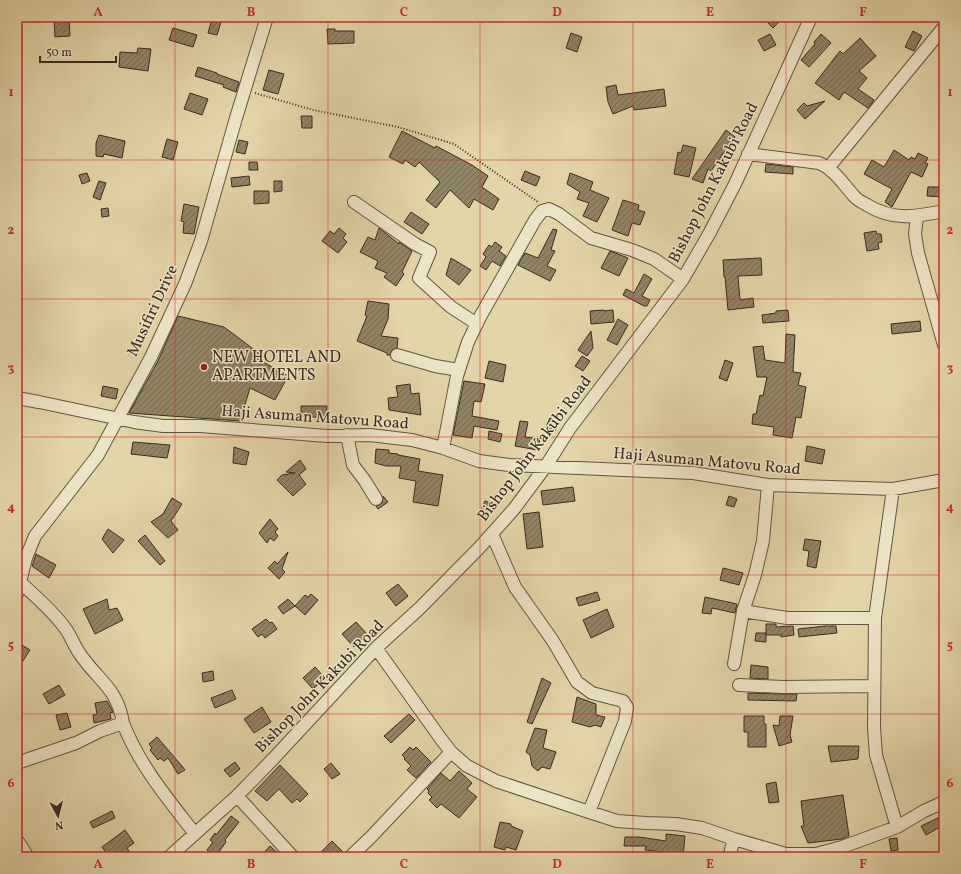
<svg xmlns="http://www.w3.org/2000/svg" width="961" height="874" font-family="Vollkorn,serif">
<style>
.building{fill:url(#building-hatch);stroke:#382c1f}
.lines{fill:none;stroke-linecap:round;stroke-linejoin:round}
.street-casing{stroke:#625641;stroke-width:14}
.path{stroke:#382c1f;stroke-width:2;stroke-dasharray:1 2;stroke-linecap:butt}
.street{stroke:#ece4c6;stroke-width:12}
.grid{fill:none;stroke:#d62828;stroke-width:1;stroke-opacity:0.55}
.poi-dot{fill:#8f2418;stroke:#ece4c6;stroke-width:1.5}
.labels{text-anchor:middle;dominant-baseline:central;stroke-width:3;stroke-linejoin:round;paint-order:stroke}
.street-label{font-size:16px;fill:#382c1f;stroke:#ece4c6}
.poi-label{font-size:16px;fill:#382c1f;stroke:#ece4c6;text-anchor:start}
.neatline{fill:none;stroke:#d62828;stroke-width:1.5}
.grid-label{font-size:13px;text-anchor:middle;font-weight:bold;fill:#d62828}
</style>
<defs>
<pattern id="building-hatch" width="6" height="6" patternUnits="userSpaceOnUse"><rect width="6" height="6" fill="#908466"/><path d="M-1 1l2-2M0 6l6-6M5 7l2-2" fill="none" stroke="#776c53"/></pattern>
</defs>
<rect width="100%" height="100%" fill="#e2d5a7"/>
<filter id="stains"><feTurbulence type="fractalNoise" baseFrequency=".005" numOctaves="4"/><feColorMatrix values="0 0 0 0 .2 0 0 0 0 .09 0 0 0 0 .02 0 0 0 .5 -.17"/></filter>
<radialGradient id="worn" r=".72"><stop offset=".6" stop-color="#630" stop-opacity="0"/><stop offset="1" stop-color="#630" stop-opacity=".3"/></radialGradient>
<!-- building -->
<path class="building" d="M54,17h15l1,19 -15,1z
M762,17h22l-11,11z
M212,19l9,3 -4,13 -9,-2z
M173,28l24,7 -4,12 -24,-7z
M327,29h8v2h19v12l-26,1z
M913,31l9,5 -8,15 -9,-4z
M571,33l11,4 -5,15 -11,-4z
M770,34l6,11 -12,6 -6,-11z
M821,34l10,9 -22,24 -8,-7 14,-16 -1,-2z
M860,38l16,18 -17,15 8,7 -9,11 16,11 -6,8 -24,-16 -5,8 -24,-17 25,-32 3,3z
M138,48l13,1 -3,22 -29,-4 1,-15 17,1z
M198,67l19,6v1l22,8 -3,10 -13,-5 1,-2 -29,-9z
M269,70l15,4 -6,20 -15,-4z
M616,85l2,10 46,-6 2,17 -32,4 -1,-4 -20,8 -5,-12 -2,-15z
M190,93l18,6 -6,16 -18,-6z
M825,101l-20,18 -8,-9 7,-7 3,3z
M301,116h11v12h-10z
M726,130l9,7 -24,34 -3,-2 -5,14 -11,-4z
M402,131l33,17 1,-2 36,19 16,11 -6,11 17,12 -6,11 -19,-11 -5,9 -19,-18 -14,18 -10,-8 14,-18 -21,-20 -4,5 -10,-7 -2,4 -14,-7z
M99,135l26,6 -3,17 -18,-4 -1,3 -7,-1v-13z
M167,139l11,3 -5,18 -11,-3z
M239,140l9,2 -3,12 -9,-2z
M683,145l13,3 -7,29 -15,-3 4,-22 3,1z
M894,150l15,10 2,-3 4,2 3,-6 10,5 -3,5 3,1 -6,13 -11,-5 -19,35 -7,-5 7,-13 -28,-15 8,-14 12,7z
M249,162h8l1,8h-9z
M766,164l27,3v7l-28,-2z
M525,171l15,6 -4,9 -15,-6z
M87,173l3,8 -8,3 -3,-9z
M570,173l23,9 -3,8 19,8 -12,24 -14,-6 6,-13 -12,-4 3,-7 -13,-8z
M249,176l1,9 -18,2 -1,-9z
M99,181l7,2 -6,17 -7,-3z
M274,181h8v10l-8,1z
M928,187h16v10l-17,-1z
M254,191h15v12l-15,1z
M623,200l16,5 -1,5 7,2 -5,13 -8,-2 -4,13 -16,-6z
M184,204l15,3 -5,27 -11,-1 1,-11 -3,-1z
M108,208l1,8 -7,1 -1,-8z
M411,212l18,12 -7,10 -18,-12z
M339,228l7,6 -3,4 4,4 -9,11 -16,-12 8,-10 4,3z
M379,228l20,16v-2l13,9 -10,21 2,2 -8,12 -12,-9 3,-4 -12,-5 3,-7 -18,-9 8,-15 7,3z
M553,229l4,1 -6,20 4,1 -8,15 9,4 -6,11 -32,-16 7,-12 13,5z
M876,231l1,3h4l1,8 -4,1 1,6 -12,2 -3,-18z
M495,242l7,5 -3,4 7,5 -6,10 -8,-5 -6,9 -6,-4 6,-9 -3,-3 6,-9 3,2z
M610,251l18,7 -9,18 -18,-8z
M451,258l20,12 -12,15 -13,-10z
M761,258l1,17 -24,1 2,24 13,-2 1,9 -26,3 -3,-33h-1l-1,-17z
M644,274l8,5 -10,17 8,4 -3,6h-3l-21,-11 3,-6 8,4z
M368,301l21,3 -1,15 -7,17 17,2 -1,10 -5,2 -2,5h-3v-2l-30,-12 10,-25 -2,-1z
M604,310v1l9,-1 1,12 -23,2 -1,-13z
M788,310l1,11 -26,2 -1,-8 14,-2v-2z
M178,316l46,11 36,27 -2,5 30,17 -13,24 -25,-12 -10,33 -111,-8 29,-52z
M618,319l10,6 -11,20 -10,-5z
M920,321l1,10 -29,3 -1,-10z
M591,331l2,17 -6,8 -9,-6z
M786,334l9,1 -2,37 8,1 -3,12 8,2 -5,31 -5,-1 -4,21 -19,-3 1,-8 -22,-3 1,-10h3l4,-19 3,1 4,-19h-10l-4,-30 10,-1 2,14 20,3z
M582,356l8,5 -7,10 -8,-5z
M725,360l8,3 -6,18 -8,-3z
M489,361l17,4 -3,17 -18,-4z
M464,381l21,3 -4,18 -7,-1 -2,15 27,5 -2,9 -23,-4 -2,12 -19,-3z
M410,384l1,10 8,-1 2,22 -32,-5 -1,-12 10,-1 -2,-11z
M103,386l15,3 -2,10 -15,-3z
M301,406h26l-1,12 -25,-2z
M550,418l9,5 -4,8 -9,-4z
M520,421l8,1 -3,15 15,2 -2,11 -23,-4z
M489,431l13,3 -2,8 -12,-3z
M133,442l37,3 -3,13 -36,-4z
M807,446l18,4 -3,14 -17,-3z
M234,447l15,5 -3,13 -13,-2z
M376,449l13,1v3l9,1v1l22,4 -2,12 25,4 -5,31 -25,-4 3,-21 -17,-3 2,-12h-15l-11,-3z
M300,460l6,9 -7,6 7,9 -13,12 -16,-16 5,-5 13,-2 -9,-1z
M573,487l2,14 -32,4 -2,-14z
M383,496l5,6 -10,7 -2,-3 6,-3z
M729,496l8,3 -3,8 -8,-2z
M172,498l10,6 -11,17 7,9 -10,8 -17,-16 12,-8z
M485,501l8,3 -7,16 -8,-4z
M539,512l4,35 -16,2 -4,-35z
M270,519l8,10 -3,3 3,4 -4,5 -4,-3 -3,5 -8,-10z
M108,529l16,11 -11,13 -11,-14z
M145,535l20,26 -5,4 -22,-24z
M805,539l16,2 -5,27 -9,-2 2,-15 -6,-1z
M288,552l-6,17 3,3 -6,7 -11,-11 7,-7 2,3z
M36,554l20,11 -7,13 -17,-12z
M723,568l20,5 -4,12 -19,-5z
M398,584l10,12 -12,10 -10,-13z
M597,592l3,8 -21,6 -3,-8z
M311,594l7,6 -13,15 -10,-9 10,-11 3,2z
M705,597l32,7 -2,9 -23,-5 -1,6 -9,-1z
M107,599l2,11 8,-2 6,12 -28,14 -12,-25z
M288,599l7,7 -12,8 -5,-7z
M607,609l7,18 -23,11 -8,-18z
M266,619l4,4 2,-1 5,7 -12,9 -3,-4 -4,3 -6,-8z
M356,622l11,12 -13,13 -12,-13z
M766,624h10v3l17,-1 1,9 -13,2v-2h-15z
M825,626h11l1,7 -38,4 -1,-8z
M756,633h10v9l-11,-1z
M17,642l13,8 -13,20z
M751,665l17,2v12l-18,-1z
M315,667l10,11 -12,11 -10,-11z
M213,671l1,9 -11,2 -1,-9z
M542,678l9,5 -19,41 -5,-2z
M59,685l6,10 -16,9 -6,-10z
M232,690l4,9 -21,9 -4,-10z
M748,693l35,1h14l-1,7 -48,-1z
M577,697l19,7v11l9,2 -4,10 -6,-2 -5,2 -18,-5z
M107,701l6,11 -3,1 1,6 -17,4 -1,-8 4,-1 -2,-11z
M262,707l9,15 -17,11 -10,-14z
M67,713l4,14 -11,3 -4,-15z
M409,714l6,6 -24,23 -7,-7z
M744,716h20v8h2v23h-18v-15h-4z
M780,716h13l-3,19 2,7 -13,4 -6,-21 6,1z
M535,728l12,2 -4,18 13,4 -6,17 -8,-2 -4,4 -6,-5 -2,-11 -4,-3z
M157,737l25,29 3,4 -7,4 -10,-16 -4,3 -4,-3 -2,2 -8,-10 2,-2 -3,-4z
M828,746h31l-1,13 -27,3z
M410,747l3,3 3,-3 15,15 -15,16 -9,-8 4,-4 -7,-7 1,-1 -3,-3z
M235,762l5,7 -10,8 -6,-7z
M331,763l9,11 -8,5 -8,-10z
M280,765l28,29 -8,8 -3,-3 -5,4 -13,-14 -12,12 -12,-10z
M459,771l13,12 -5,6 10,8 -18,21 -18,-14 -4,4 -8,-8 3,-3 -4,-4 1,-2 -2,-2 14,-16 9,8z
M776,782l3,20 -10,1 -3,-19z
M843,795l6,41 -7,3 -34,4 -7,-17h3l-3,-25z
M112,811l3,7 -22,10 -3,-6z
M231,816l8,6 -14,18 1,2 -10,14 -9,-6 6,-8 -3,-2 5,-7 1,2z
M938,818l4,8 -16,9 -5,-9z
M500,822l11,2v2l12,5 -7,19 -10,-3 -1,3 -11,-3z
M125,830l9,13 -7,5 2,3 -8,5 -2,-3 -6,4h-4l-7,-10z
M666,834l19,2 -2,21h-20l1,-5 -19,-2 1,-4h-22l1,-9h14l27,4z
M897,838l1,12 -7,1 -2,-12z
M332,841l11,11 -5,5h-22z
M270,846l12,11h-22z"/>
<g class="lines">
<defs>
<path id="street" d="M748,154l71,9c15,6 24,21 35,33 3,4 8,6 13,9 26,16 48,12 77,6
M829,167l115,-140
M354,202l61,42 15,8 -11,26 32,29 26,17
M917,216l-2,18 3,19 26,92
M397,355l38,11 24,4
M17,398l22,4 95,20 29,4h38l126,10 43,-1 42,5 31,8 36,13 30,4 184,8 75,12 125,4 51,-9
M347,435l6,30 12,16 11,18
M443,448l14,-72 11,-34 12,-25 55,-97 7,-9 7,-2 10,5 32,24 41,12 22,9 29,20
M893,489l-18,129 -1,110 2,27 21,72
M492,534l23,53 38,54 24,41 15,11 31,8 4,6 -2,14 -36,91
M17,582h3c16,15 32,28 45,46 6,8 9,18 15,26 18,27 37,33 43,69
M17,594l9,-36 9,-22 63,-81 53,-98 34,-73 16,-43 35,-123 31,-101
M743,611l44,7h88
M376,648l65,91 10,13 16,14 29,15 93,31 28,9 29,2 30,1 26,4 32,11 52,15h30l26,-7 55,-20 27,-16 20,-9
M734,664l9,-53 12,-36 8,-34 5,-56
M739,685l44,2 91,-1
M17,763l59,-20 24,-12 23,-8c16,42 45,76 72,111
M237,796l56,61
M17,840l11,17
M169,857l68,-61 36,-37 103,-111 44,-40 59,-60 35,-39 32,-43 24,-38 113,-149 26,-45 26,-50 76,-167
M350,857l21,-20 80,-85
M729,857l5,-18"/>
</defs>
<!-- street casing -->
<use href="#street" class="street-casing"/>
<!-- path -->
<path class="path" d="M255,93l58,17 85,17 56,17 84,58"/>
<!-- street -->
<use href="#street" class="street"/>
</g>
<!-- grid -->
<path class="grid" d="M175,17v840M328,17v840M480,17v840M633,17v840M786,17v840M17,160h927M17,299h927M17,437h927M17,575h927M17,714h927"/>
<!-- markers -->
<circle class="poi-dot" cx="204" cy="367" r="4"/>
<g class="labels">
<!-- street labels -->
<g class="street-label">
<text transform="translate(714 183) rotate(-63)">Bishop John Kakubi Road</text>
<text transform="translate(153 311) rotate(-65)">Musifiri Drive</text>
<text transform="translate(315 418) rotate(4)">Haji Asuman Matovu Road</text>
<text transform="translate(535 449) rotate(-53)">Bishop John Kakubi Road</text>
<text transform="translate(707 462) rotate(5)">Haji Asuman Matovu Road</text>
<text transform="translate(320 687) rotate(-46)">Bishop John Kakubi Road</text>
</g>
<!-- poi labels -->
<g class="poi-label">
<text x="212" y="358">NEW HOTEL AND<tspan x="212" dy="18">APARTMENTS</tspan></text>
</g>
</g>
<!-- margin -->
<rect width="961" height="874" fill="none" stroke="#e2d5a7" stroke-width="44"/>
<!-- north arrow -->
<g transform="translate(58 816) rotate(173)" stroke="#ece4c6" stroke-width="3" paint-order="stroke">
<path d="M0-3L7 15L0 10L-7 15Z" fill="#382c1f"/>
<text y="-6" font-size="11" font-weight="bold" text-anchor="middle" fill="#382c1f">N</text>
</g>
<!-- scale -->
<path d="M40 56v6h76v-6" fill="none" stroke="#382c1f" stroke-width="2"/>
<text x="46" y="56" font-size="12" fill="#382c1f" stroke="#ece4c6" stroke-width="3" paint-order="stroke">50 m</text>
<rect x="22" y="22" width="917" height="830" class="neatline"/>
<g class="grid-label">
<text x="98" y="16">A</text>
<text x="251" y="16">B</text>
<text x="404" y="16">C</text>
<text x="557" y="16">D</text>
<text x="710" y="16">E</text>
<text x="863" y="16">F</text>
<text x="11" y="96">1</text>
<text x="950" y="96">1</text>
<text x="11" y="234">2</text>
<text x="950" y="234">2</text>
<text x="11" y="372">3</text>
<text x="950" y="372">3</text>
<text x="11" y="511">4</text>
<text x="950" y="511">4</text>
<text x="11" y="649">5</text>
<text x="950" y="649">5</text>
<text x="11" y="787">6</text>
<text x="950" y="787">6</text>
<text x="98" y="868">A</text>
<text x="251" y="868">B</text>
<text x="404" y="868">C</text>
<text x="557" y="868">D</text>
<text x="710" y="868">E</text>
<text x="863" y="868">F</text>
</g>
<rect width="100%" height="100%" filter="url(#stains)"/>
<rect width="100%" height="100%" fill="url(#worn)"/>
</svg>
